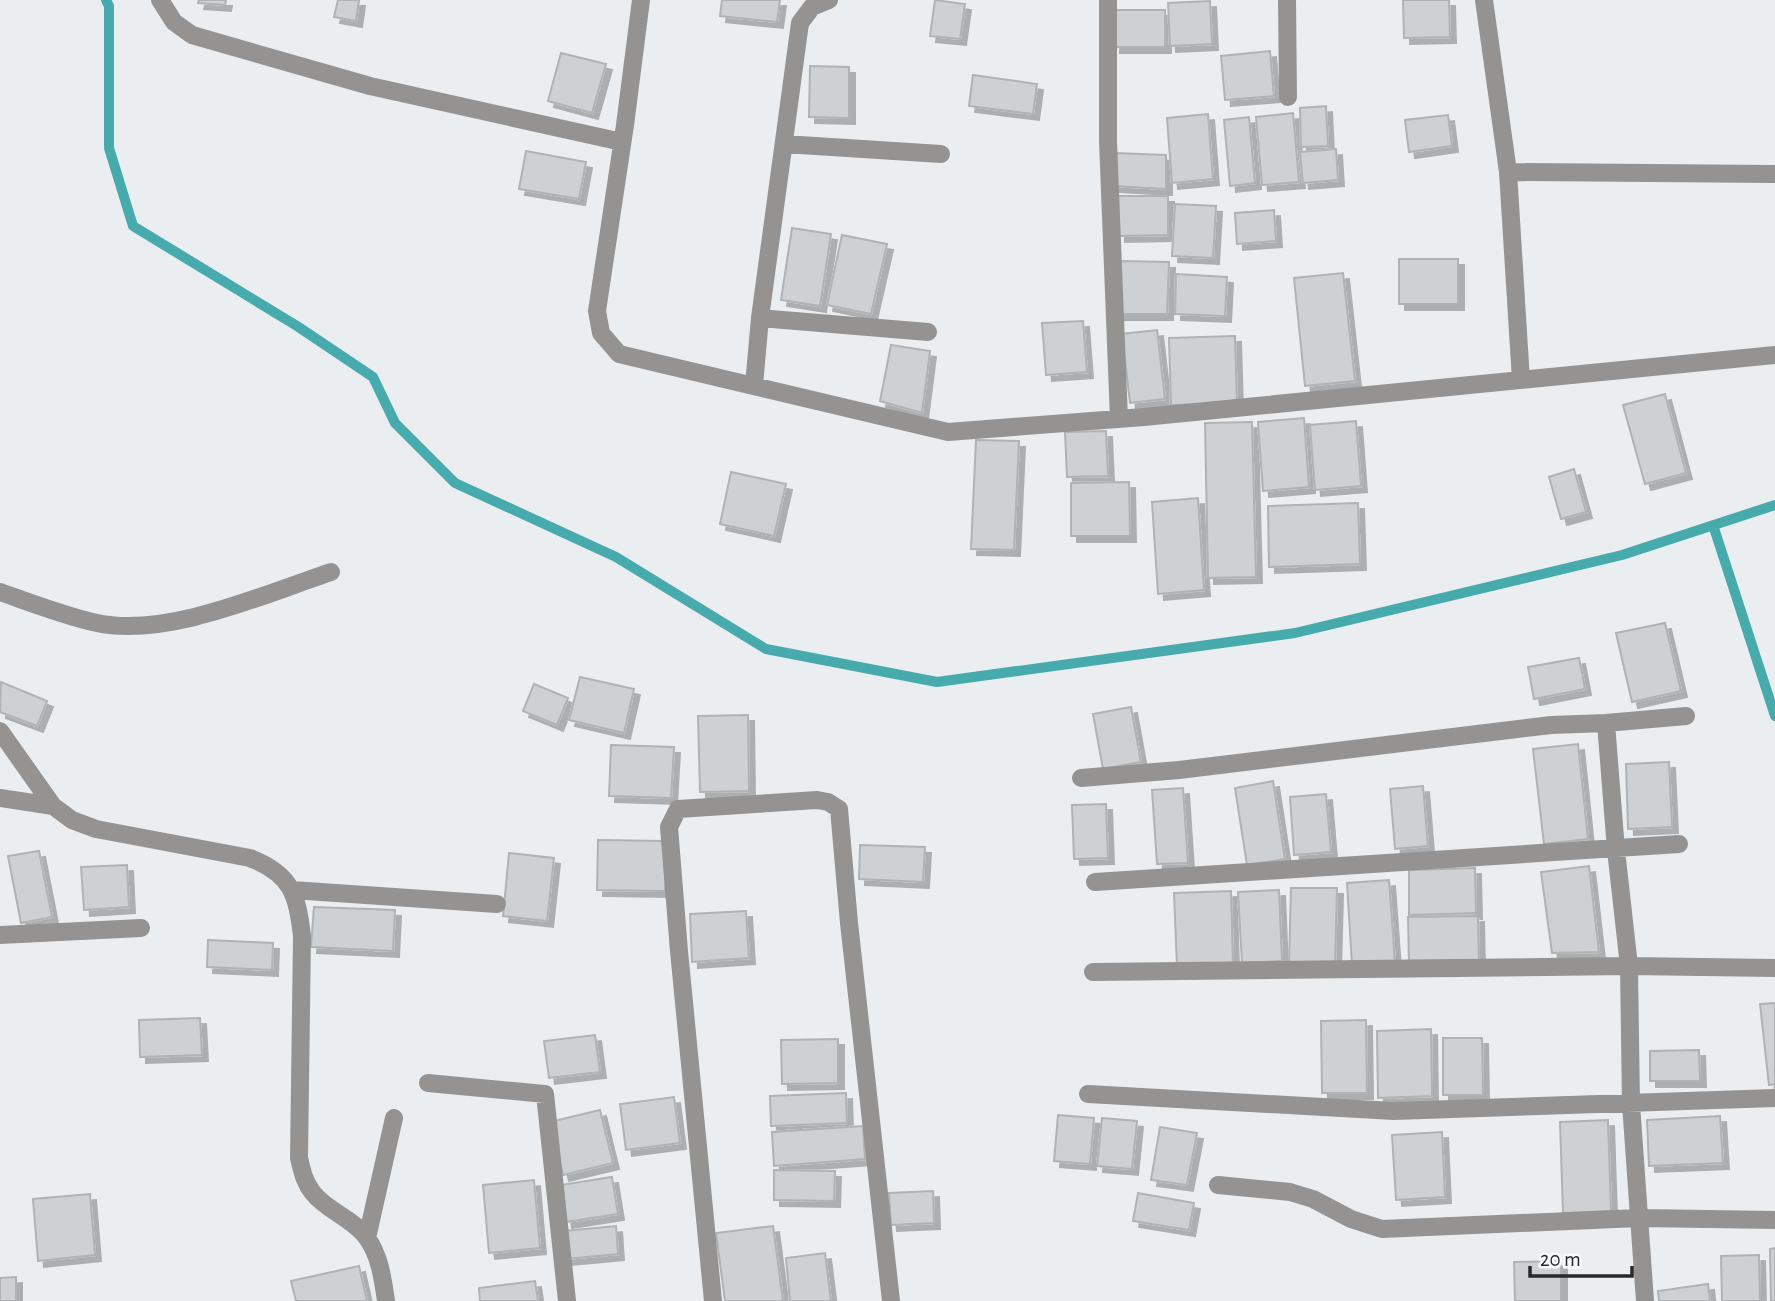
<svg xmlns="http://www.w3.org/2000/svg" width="1775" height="1301" font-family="'Alegreya Sans',sans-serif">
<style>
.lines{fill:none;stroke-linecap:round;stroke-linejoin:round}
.stream{stroke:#47aaac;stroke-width:10}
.building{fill:#ced1d3;stroke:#b0b2b4;stroke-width:2;filter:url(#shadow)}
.minor{stroke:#949392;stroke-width:18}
</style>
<defs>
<filter id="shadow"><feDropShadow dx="6" dy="6" stdDeviation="0" flood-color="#0004"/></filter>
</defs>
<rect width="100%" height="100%" fill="#ebeef0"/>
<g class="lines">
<!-- stream -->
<path class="stream" d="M106,0l3,6v142l24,78 164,100 76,51 22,46 60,60 161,74 150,92 171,33 358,-49 327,-78 153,-50
M1713,525l62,191"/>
</g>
<!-- building -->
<path class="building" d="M199,0h27l-1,5 -27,-2z
M338,0h21l-3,21 -22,-4z
M722,0h58l-3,22 -57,-6z
M935,0l30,4 -5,35 -30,-3z
M1403,0h46l1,37 -46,1z
M1210,1l2,43 -42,2 -2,-43z
M1115,10h50v37h-51z
M1270,51l4,45 -49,4 -4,-44z
M561,53l45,11 -14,49 -44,-12z
M810,66l39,1v51l-40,-1z
M973,75l64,9 -4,30 -64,-8z
M1326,106l2,40 -27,1 -1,-39z
M1293,113l6,69 -37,3 -6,-68z
M1208,114l5,65 -41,4 -5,-65z
M1448,115l4,31 -43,6 -4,-32z
M1249,117l6,66 -25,3 -6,-66z
M1336,149l2,31 -35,3 -3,-31z
M526,151l60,11 -7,37 -60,-10z
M1115,153l51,2v34l-53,-3z
M1118,196h50v39l-49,1z
M1175,204l41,2 -3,52 -41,-2z
M1274,210l2,31 -39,3 -2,-31z
M792,228l39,6 -11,72 -39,-6z
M842,235l45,9 -16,70 -44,-9z
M1399,259h59v45h-59z
M1120,261l49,1 -2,52h-48z
M1343,273l12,108 -50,5 -11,-108z
M1176,274l51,3 -2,39 -50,-2z
M1083,321l4,51 -41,3 -4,-52z
M1157,330l8,69 -35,4 -8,-69z
M1235,336l2,67 -66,2 -2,-67z
M891,345l39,6 -8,62 -42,-12z
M1665,394l21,79 -41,11 -22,-79z
M1304,418l5,69 -46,4 -5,-69z
M1356,421l5,65 -46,4 -5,-65z
M1252,422l4,155 -48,1 -3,-155z
M1106,431l2,45 -41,1 -2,-45z
M976,440l43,1 -5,109 -43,-1z
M1574,469l12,43 -25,7 -12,-42z
M731,472l55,12 -12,52 -54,-12z
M1129,482l1,54h-59v-53z
M1198,498l6,92 -46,4 -6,-92z
M1358,503l2,61 -91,3 -1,-61z
M1665,623l16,68 -49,11 -16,-69z
M1579,658l6,31 -51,10 -6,-32z
M580,677l54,12 -10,44 -55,-13z
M1,682l46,19 -10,25 -37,-14z
M534,684l34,14 -11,27 -34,-14z
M1131,707l10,55 -38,7 -10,-55z
M748,715l1,76 -49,1 -2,-76z
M1578,744l10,95 -44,5 -11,-95z
M611,745l63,2 -3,51 -62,-2z
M1669,762l3,65 -44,2 -2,-65z
M1273,781l12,78 -38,6 -12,-77z
M1423,786l5,60 -33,3 -5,-60z
M1183,788l5,75 -31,1 -5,-74z
M1326,794l5,58 -37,3 -4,-58z
M1106,804l2,54 -34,1 -2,-54z
M598,840l68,1 -1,50 -68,-1z
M860,845l65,2 -2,35 -64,-3z
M39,851l13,66 -31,6 -13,-67z
M509,853l45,5 -7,63 -44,-5z
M127,865l2,42 -45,3 -3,-43z
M1589,866l10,86 -47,1 -11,-81z
M1475,868l1,45 -67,2v-45z
M1389,880l6,82 -43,3 -5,-82z
M1291,888h46l-2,77 -46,-1z
M1279,890l3,71 -40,2 -4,-71z
M1231,891l2,73 -56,2 -3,-73z
M314,907l81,3 -2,41 -82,-4z
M746,911l3,47 -57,4 -2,-48z
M1478,916l1,47 -70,1 -1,-47z
M208,940l65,3 -1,27 -65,-3z
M1775,1003v81l-6,1 -9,-81z
M200,1018l2,37 -62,2 -1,-37z
M1366,1020l1,73h-45l-1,-72z
M1431,1029l1,67 -54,2 -1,-67z
M595,1035l5,37 -51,6 -5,-37z
M1443,1038h39l1,57h-40z
M838,1039v44l-56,1 -1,-44z
M1699,1050l1,31h-50v-30z
M846,1093l1,30 -76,3 -1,-30z
M674,1097l6,46 -54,7 -6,-46z
M600,1110l13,53 -50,12 -13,-53z
M1058,1115l36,3 -4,46 -36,-3z
M1720,1116l3,47 -74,3 -2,-46z
M1102,1118l35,3 -5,48 -35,-3z
M1608,1120l3,91 -48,2 -3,-91z
M863,1126l2,33 -91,7 -2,-34z
M1160,1127l37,6 -10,52 -36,-5z
M1442,1132l3,65 -49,3 -4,-65z
M774,1170l61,1 -1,30 -60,-1z
M612,1177l6,37 -52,8 -5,-37z
M534,1180l6,68 -51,5 -6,-68z
M933,1191l1,32 -43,2 -2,-32z
M1138,1193l56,10 -5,27 -56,-9z
M90,1194l5,61 -57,6 -5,-62z
M616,1226l2,28 -52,5 -2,-28z
M773,1226l10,75h-58l-9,-68z
M1775,1248v53h-4l-1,-52z
M825,1253l6,48h-41l-4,-43z
M1759,1255l1,46h-38l-1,-45z
M1561,1261v40h-46l-1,-39z
M359,1266l8,35h-71l-5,-20z
M16,1277v24h-16v-23z
M535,1281l3,20h-58l-1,-13z
M1708,1284l2,17h-51l-1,-10z"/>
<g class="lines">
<!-- minor -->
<path class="minor" d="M160,0l14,22 18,13 178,51 252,56
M641,0l-16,125 -28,186 4,22 18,21 329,78 196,-15 631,-62
M1108,0v141l11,278
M1287,0l1,97
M1484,0l24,172 13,208
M784,144l157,10
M1508,172l267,2
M760,318l168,14
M754,385l6,-67 40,-295 12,-16 17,-7
M0,592c32,11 65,24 97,31 70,15 168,-29 234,-51
M1606,723l80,-7
M0,731l53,75 19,14 24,9 154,29c42,16 47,37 52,78l-3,222c3,12 5,24 14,35 14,18 41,26 54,45 13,18 16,42 19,63
M1081,778l98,-8 372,-45 55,-2 10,127 13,116 2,138 14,197
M0,798l53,8
M1095,882l584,-38
M292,890l205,14
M0,935l141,-7
M1093,972l536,-6 146,2
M428,1083l117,11 22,207
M1088,1094l306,17 381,-13
M1218,1185l72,7 23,7 38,20 31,10 257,-11 136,2
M367,1238l27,-120
M713,1301l-34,-350 -10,-124 9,-18 139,-9 11,2 11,7 10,114 42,378"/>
</g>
<!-- scale -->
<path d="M1530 1266v10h102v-10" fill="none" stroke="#272828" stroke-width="3.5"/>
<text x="1540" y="1266" font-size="21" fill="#272828" stroke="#f8fbfd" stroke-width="5" paint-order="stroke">20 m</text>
</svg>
